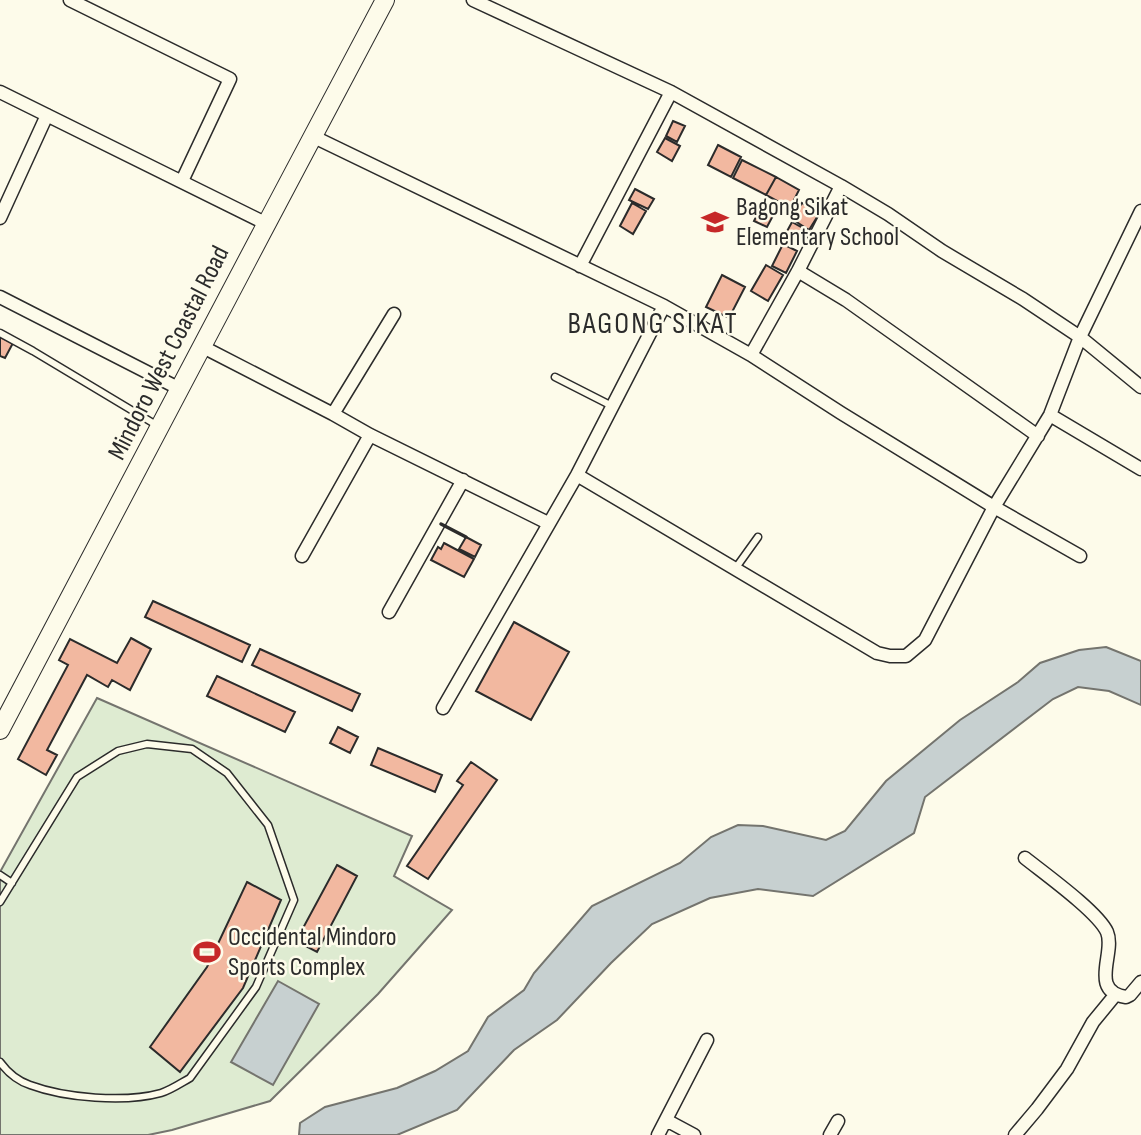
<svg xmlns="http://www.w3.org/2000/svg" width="1141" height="1135" font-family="'Sofia Sans Condensed',sans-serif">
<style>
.green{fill:#deebd1;stroke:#74746e;stroke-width:2}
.water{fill:#c7d0d0;stroke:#74746e;stroke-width:2}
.building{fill:#f2b8a0;stroke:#2b2b2b;stroke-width:2}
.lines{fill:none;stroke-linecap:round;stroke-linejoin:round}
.lane-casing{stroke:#2b2b2b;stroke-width:9}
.street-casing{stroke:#2b2b2b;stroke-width:15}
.primary-casing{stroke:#2b2b2b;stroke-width:20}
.lane{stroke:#fdfbea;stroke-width:6}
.street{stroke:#fdfbea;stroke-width:12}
.primary{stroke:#fdfbea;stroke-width:18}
.wall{stroke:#2b2b2b;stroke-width:3.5}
.labels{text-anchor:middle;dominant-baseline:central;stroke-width:5;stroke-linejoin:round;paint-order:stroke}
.poi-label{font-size:26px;fill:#2b2b2b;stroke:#fdfbea;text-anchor:start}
.street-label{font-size:26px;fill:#2b2b2b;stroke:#fdfbea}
.quarter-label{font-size:30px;letter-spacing:2px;fill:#2b2b2b;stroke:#fdfbea}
</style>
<rect width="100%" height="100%" fill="#fdfbea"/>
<!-- green -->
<path class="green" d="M97,698l315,138 -18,40 58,34 -74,84 -108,107 -98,29 -24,5h-148v-263z"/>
<!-- water -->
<path class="water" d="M1106,647l35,14v44l-32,-14 -31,-4 -25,12 -128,98 -11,36 -101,63 -55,-7 -48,9 -58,26 -41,39 -54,57 -43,30 -57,60 -60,25h-98l1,-12 25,-16 72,-19 38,-17 33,-20 20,-34 36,-27 10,-17 58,-67 88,-43 31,-26 27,-12 25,1 63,14 19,-9 41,-50 74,-61 58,-38 22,-19 39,-13z
M278,981l41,23 -46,81 -42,-23z"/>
<!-- building -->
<path class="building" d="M673,121l12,5 -8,16 -11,-6z
M665,138l15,8 -8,15 -15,-9z
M718,145l23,12 -10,20 -23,-12z
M742,160l34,17 -10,18 -33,-17z
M776,177l23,13 -9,18 -24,-13z
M635,189l19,10 -6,10 -19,-9z
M632,203l14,8 -13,23 -13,-8z
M763,203l13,7 -9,17 -13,-6z
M802,203l17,11 -10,16 -17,-11z
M792,222l16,9 -8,13 -15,-9z
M783,244l14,7 -11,22 -14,-7z
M766,265l17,10 -15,26 -17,-10z
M722,275l23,12 -16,31 -23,-11z
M0,337l13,6 -8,15 -5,-2z
M466,537l15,8 -6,12 -16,-8z
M444,543l30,16 -10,18 -33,-17 7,-13 3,2z
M153,601l97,44 -8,17 -97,-45z
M514,622l55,30 -38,68 -55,-29z
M131,638l20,11 -21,41 -18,-10 -4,7 -21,-12 -40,75 10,5 -11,20 -28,-16 50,-94 -9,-5 11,-21 47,24z
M260,649l100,45 -8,17 -100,-46z
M217,676l78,36 -10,20 -78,-36z
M338,727l20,10 -8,16 -20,-10z
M378,748l64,27 -7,17 -64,-27z
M471,762l26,18 -69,99 -21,-13 56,-81 -6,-4z
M337,865l20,11 -40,76 -21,-11z
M247,882l34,18 -38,88 -63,84 -30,-25 57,-80z"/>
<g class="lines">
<defs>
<path id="lane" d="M0,333l33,18 125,75
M555,377l57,29
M735,569l23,-32
M0,875l12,8
M0,902l77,-125 41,-26 29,-7 45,5 35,24 41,52 26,75 -38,87 -66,91c-9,5 -19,12 -29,15 -36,10 -96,5 -131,-8 -12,-4 -22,-12 -30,-23"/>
<path id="street" d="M70,0l160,79 -48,102
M473,0l198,92 170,94 47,28 54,37 81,48 57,38 61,50
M0,92l265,131
M312,136l352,170 87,49 90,58 153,94 86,49
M0,218l47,-103
M580,266l91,-174
M798,271l48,29 192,136
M0,297l180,92
M201,346l132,68 37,21 178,88
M751,355l47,-84 43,-85
M333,414l61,-100
M1050,415l91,54
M577,475l300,178 13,3h16l19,-16 69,-133 56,-92 30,-78 61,-126
M302,556l68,-121
M389,612l74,-132
M443,708l134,-233 87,-169
M1025,858c20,16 73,54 82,74 9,21 -19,59 19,65l4,-2 11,-13
M666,1120l28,15
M658,1135l49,-95
M830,1135l8,-14
M1015,1135l22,-26 30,-40 26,-47 23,-28"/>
<path id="primary" d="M0,730c128,-243 256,-487 385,-730"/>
</defs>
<!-- lane casing -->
<use href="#lane" class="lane-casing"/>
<!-- street casing -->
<use href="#street" class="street-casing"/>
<!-- primary casing -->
<use href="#primary" class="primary-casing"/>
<!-- lane -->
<use href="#lane" class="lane"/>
<!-- street -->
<use href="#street" class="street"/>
<!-- primary -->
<use href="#primary" class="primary"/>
<!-- wall -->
<path class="wall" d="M441,524l25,13"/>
</g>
<!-- icons -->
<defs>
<symbol id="school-bare" viewBox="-9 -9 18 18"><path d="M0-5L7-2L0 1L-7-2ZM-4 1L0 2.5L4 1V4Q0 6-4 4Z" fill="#c62828" stroke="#fdfbea" stroke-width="2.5" paint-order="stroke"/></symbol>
<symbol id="stadium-bare" viewBox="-9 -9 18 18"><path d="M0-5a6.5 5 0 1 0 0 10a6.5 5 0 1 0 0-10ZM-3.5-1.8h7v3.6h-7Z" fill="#c62828" stroke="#fdfbea" stroke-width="2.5" paint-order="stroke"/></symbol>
</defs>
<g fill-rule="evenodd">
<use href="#school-bare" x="696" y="203" width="38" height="38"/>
<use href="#stadium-bare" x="188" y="933" width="38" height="38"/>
</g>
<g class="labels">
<!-- poi labels -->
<g class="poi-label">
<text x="736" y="207">Bagong Sikat<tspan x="736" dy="30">Elementary School</tspan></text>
<text x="228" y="937">Occidental Mindoro<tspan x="228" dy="30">Sports Complex</tspan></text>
</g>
<!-- street labels -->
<g class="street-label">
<text transform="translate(169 353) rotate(-63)">Mindoro West Coastal Road</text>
</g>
<!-- quarter labels -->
<g class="quarter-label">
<text x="653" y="324">BAGONG SIKAT</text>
</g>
</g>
</svg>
